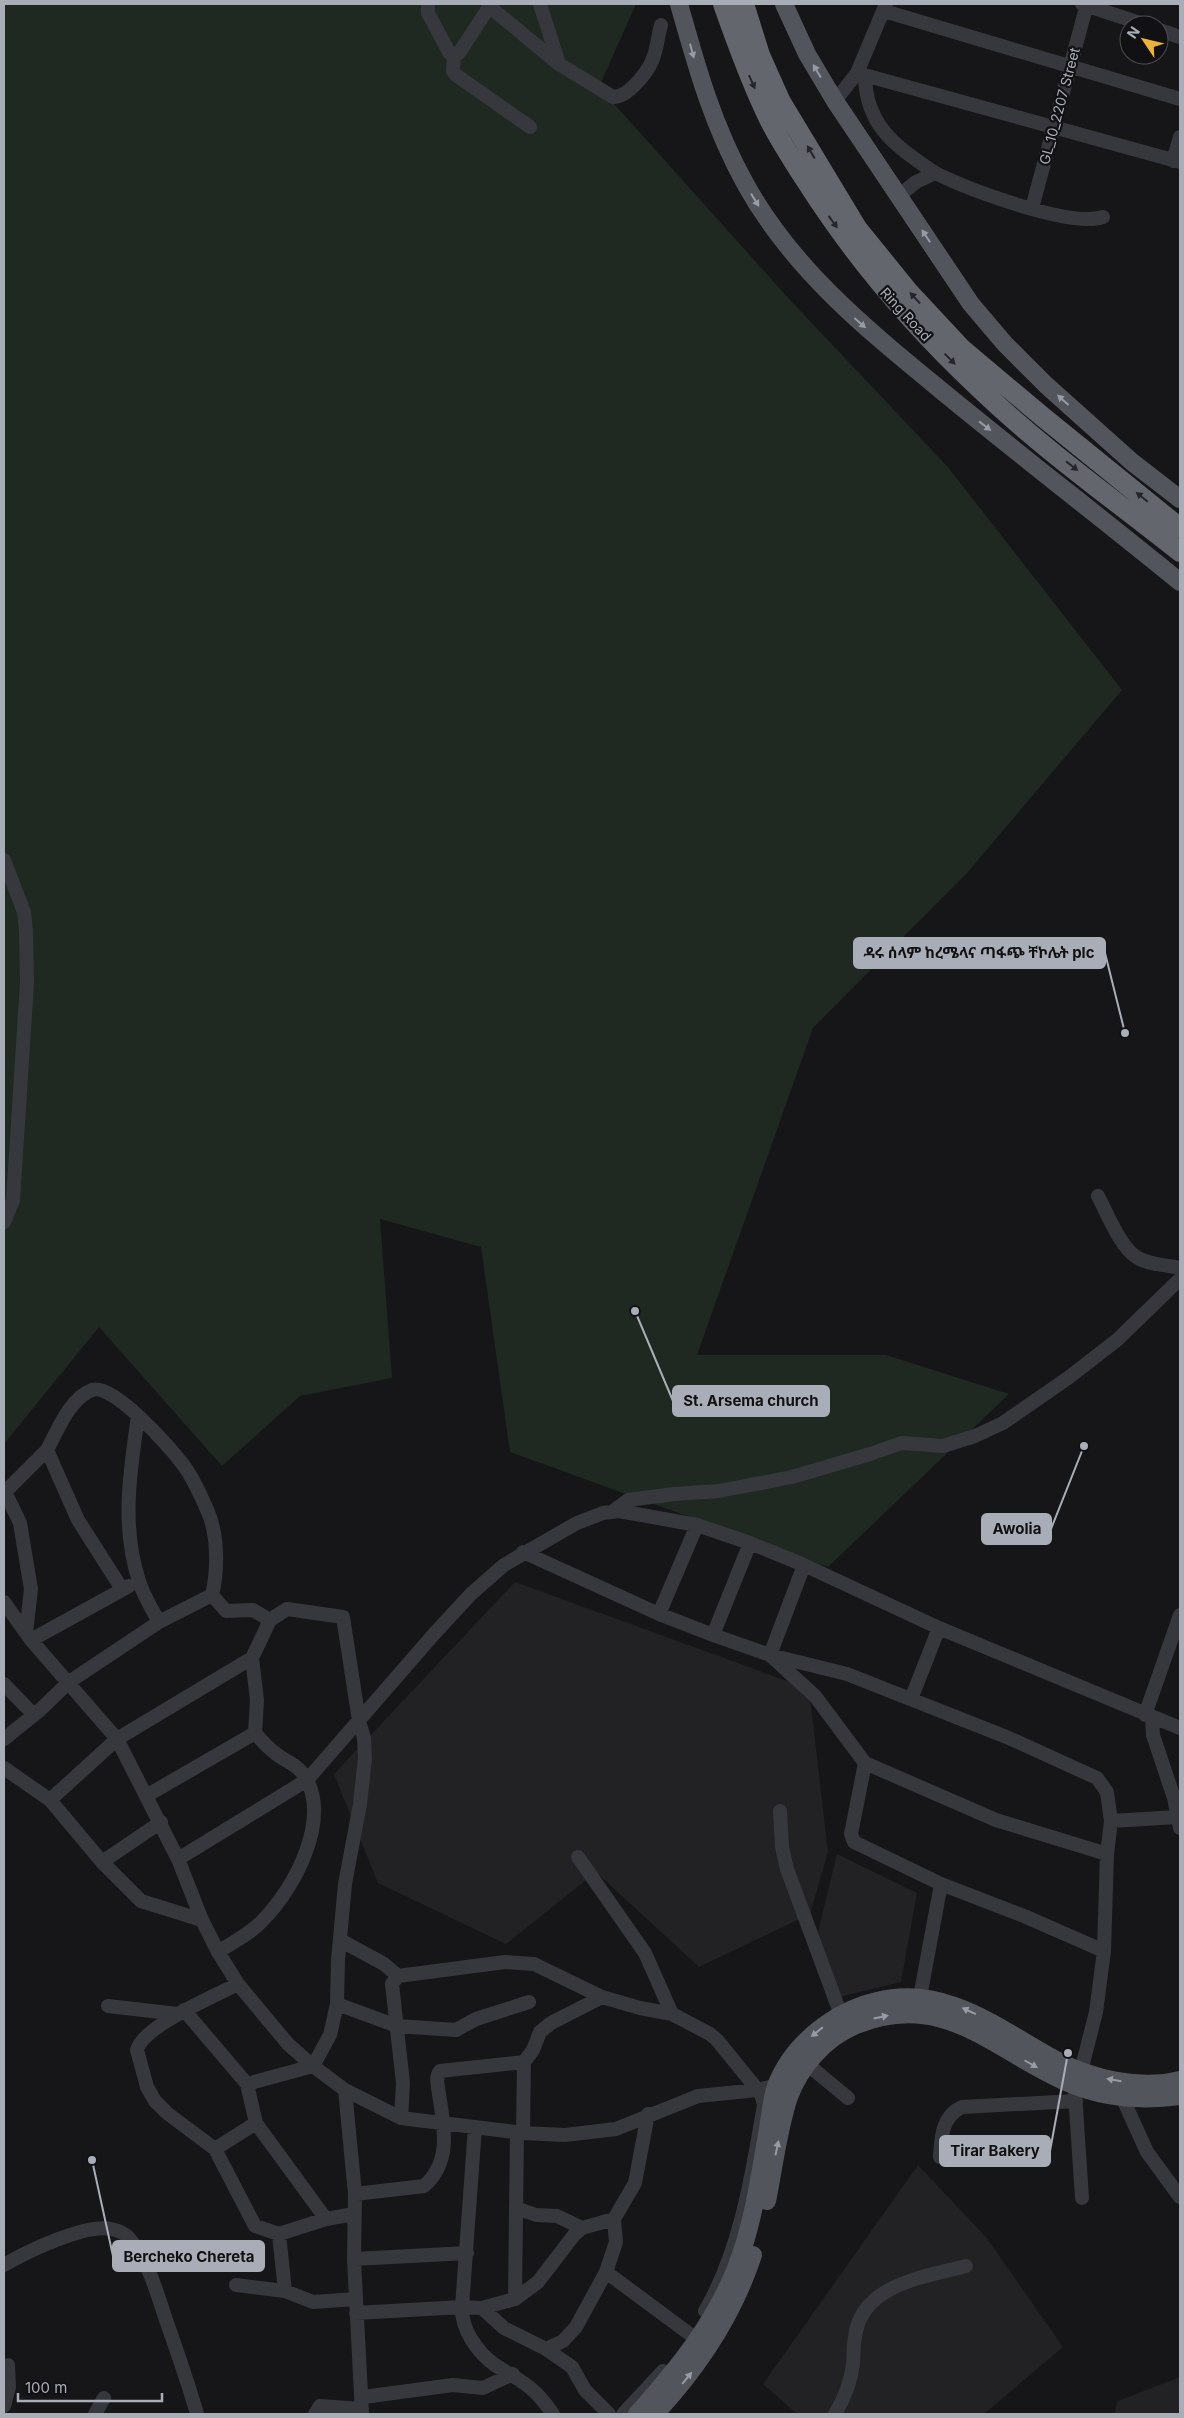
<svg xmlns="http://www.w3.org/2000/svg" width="1184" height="2418" font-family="Inter,'Noto Sans Ethiopic',sans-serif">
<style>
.built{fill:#222225}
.green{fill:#202822}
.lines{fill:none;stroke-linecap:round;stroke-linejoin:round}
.minor{stroke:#37383d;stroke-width:14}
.major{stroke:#53555c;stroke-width:18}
.highway{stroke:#64666e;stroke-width:20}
.oneway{fill:#989ba5}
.oneway2{fill:#26262a}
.labels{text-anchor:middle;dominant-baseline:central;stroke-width:4.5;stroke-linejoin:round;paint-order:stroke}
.street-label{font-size:14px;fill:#a9adb7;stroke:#111113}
.leader{fill:none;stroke:#a9adb7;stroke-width:2}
.callout-dot{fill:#a9adb7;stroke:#111113;stroke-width:2}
.callout{fill:#a9adb7;stroke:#a9adb7;stroke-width:2}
.callout-label{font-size:15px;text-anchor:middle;font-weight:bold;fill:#111}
</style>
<rect width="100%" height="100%" fill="#161618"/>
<!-- built -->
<path class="built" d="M515,1582l294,107 19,163 -18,62 -111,53 -103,-95 -90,72 -128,-61 -44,-109z
M837,1854l80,39 -16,89 -62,15 -21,-65z
M918,2165l68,72 77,110 -79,67h-187l-34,-30z
M1180,2377v37h-66l4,-13z"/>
<!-- green -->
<path class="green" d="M4,4h632l-37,83 191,213 157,166 175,224 -156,184 -153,154 -116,327h189l123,39 -181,173 -318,-115 -29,-205 -101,-28 12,159 -92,18 -78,70 -123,-139 -95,117z"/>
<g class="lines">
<!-- minor -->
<path class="minor" d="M428,4v9l22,41 4,1 5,-2 32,-49
M540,4l19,60
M1082,4l64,21
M490,7l69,57 54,33c14,1 34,-24 39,-36 5,-11 6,-25 9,-36
M884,11l296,88
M1159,30l21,7
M454,55l-1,16 3,4 74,52
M857,73l323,89
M865,76c1,51 31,70 70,97
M835,101l22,-28 29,-69
M1173,161l7,-24
M900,195l16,-13 19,-9c33,16 134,55 168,44
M1032,208l55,-204
M4,860l20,52 2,19 1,52 -14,217 -9,22
M1098,1196c9,17 23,53 40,62 11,7 30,7 42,10
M138,1416c-8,56 -17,110 1,165 4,14 13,28 20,41
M5,1492l15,31 11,66 -5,44
M4,1493l43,-43 31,70 44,69
M612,1512l16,-12 46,-6 45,-3 73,-14 78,-23 32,-11 41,3 32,-10 28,-13 65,-45 49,-38 63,-61
M523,1552l136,62 54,21 57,20 77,19 162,64 88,40 10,14 4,29 -4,33 -3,97 -8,61 -15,59
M804,1565l-34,90 45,41 50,67 -14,71 3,8 87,42 83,32 80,35
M212,1595l14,16 27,-1 17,10
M4,1602l27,38 86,99 61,120 24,61 16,32 20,32 50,60 25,22 32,24 56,28 122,15 42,2 51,-6 82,-33 60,-6 19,-5
M659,1614l38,-89
M713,1635l37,-92
M31,1640l98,-54
M4,1684l30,31
M911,1699l28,-71
M1145,1715l35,-100
M1152,1717l1,18 21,63 6,30
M4,1739l36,-29 29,-28 90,-60 53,-27c6,-24 6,-60 -4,-83 -7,-16 -16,-37 -27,-50 -12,-16 -69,-80 -89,-72 -23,9 -34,40 -45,60
M865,1763l131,57 111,34
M4,1768l46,32 52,62 39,39 61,19
M146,1796l109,-63 2,-33 -5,-42 18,-38 17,-11 56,8 16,104 5,17 1,20 -5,46 -15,80 -7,76 -1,44 -7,31 -17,31 -66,18
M50,1800l67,-61 135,-81
M780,1811l2,36 5,22 54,146
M1111,1821l67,-4
M578,1857l67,96 27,61
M178,1859l129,-79 127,-146 37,-40 33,-29 73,-42 26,-10 16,-2 78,14 53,18 54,22 135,63 241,100
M102,1862l59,-40
M340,1940l44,24 14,12
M218,1952c15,-10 34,-19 46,-33 31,-32 66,-98 42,-141 -8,-14 -21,-16 -32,-26 -7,-5 -13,-12 -19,-19
M238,1984c-23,12 -95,42 -101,66l10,37 8,14 12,12 48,36 40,77 24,8
M920,1997l21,-113
M337,2004l60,22 59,4 20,-11 53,-17
M108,2006l70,8
M184,2010l63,74 9,39 70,96
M807,2064l41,34
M345,2090l10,104 -1,65 8,155
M1075,2093l7,105
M1123,2099l24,53 33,45
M401,2118l2,-35 -11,-99 6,-8 107,-14 29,2 68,33
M475,2127l-13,180c-1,22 15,45 33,58 14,9 29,16 41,28 6,6 12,14 17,21
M523,2133l1,-71 9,-12 7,-18 11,-9 51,-26 38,11 32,6 38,20 7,6 44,54 3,11c-12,69 -23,144 -59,206
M215,2149l41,-26
M940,2157c1,-20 2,-41 22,-50l114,-6
M355,2194l69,-8c28,-24 20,-60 15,-92 -1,-8 -4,-17 1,-23l84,-9
M516,2208l20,7 21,1 25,12
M354,2259l113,-6
M4,2265c22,-13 82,-42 107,-36 5,1 13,4 17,8 20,22 29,56 38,83 11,31 22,63 31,94
M606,2272l85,63
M236,2285l49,6 28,11 43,-3
M285,2291l-6,-57 47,-15 28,-5
M515,2299l2,-167
M482,2308l22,20 42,21 26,18 13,23 24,24
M356,2313l106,-6 20,1 33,-9 23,-17 36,-47 8,-7 32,-9
M546,2349l17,-8 13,-14 30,-55 10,-30 -2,-23 21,-36 13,-69
M363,2397l90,-12 30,3 30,-14
M4,2406l5,-19 -1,-22
M95,2414l9,-16
M315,2414l5,-8 42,3
M623,2414l40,-43
M835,2414c9,-15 16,-33 18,-50 1,-9 0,-18 2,-27 6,-53 70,-60 111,-71"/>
<!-- major -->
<path class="major" d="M679,4c18,64 34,122 67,181 46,83 118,142 191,202 80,66 162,129 243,195
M784,4l23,50 28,47 136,203 34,40 41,41 86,77 48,37
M767,2201c7,-34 11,-71 22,-104 11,-30 35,-58 65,-71 91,-39 141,27 219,59 35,14 70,16 107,11
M637,2414c40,-45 77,-90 99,-146 17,-43 23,-89 31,-133 3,-16 4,-34 9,-49 16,-42 58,-75 101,-85 69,-17 122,28 179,59 36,19 84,30 124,20
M655,2414c44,-47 78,-98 98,-159"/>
<!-- highway -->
<path class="highway" d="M723,4c13,37 26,73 43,109 11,24 26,46 40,68 49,77 106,144 172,206 62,60 134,111 202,165
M744,4l16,51 21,47 76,126 51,63 54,58 81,68 137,111"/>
</g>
<!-- one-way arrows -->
<defs><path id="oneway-solid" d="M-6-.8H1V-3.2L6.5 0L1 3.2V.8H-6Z" transform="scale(1.25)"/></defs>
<g class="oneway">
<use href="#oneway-solid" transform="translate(692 51) rotate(75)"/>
<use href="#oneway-solid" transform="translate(817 71) rotate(-121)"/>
<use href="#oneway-solid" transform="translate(755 200) rotate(58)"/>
<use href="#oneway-solid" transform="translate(926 236) rotate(-123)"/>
<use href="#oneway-solid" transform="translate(860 323) rotate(41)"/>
<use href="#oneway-solid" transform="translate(1063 400) rotate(-138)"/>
<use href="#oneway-solid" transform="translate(985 426) rotate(38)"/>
<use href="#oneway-solid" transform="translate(969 2011) rotate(-155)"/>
<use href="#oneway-solid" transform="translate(881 2017) rotate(-12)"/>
<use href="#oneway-solid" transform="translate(817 2032) rotate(141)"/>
<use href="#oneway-solid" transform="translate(1031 2064) rotate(30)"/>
<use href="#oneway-solid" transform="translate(1114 2080) rotate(-170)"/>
<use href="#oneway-solid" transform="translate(777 2148) rotate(-78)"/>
<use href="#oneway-solid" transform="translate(687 2378) rotate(-51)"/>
</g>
<g class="oneway2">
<use href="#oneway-solid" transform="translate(752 82) rotate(66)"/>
<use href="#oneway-solid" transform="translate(811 152) rotate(-120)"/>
<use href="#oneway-solid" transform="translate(833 222) rotate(54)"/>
<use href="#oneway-solid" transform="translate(915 298) rotate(-133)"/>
<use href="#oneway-solid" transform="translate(950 359) rotate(45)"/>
<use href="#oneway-solid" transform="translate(1072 466) rotate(38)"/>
<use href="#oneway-solid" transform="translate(1142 497) rotate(-141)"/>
</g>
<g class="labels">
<!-- street labels -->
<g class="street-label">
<text transform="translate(1059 106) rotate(-75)">GL_10_2207 Street</text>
<text transform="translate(906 314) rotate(47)">Ring Road</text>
</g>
</g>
<!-- callouts -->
<path class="leader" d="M1125 1033L1105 953M635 1311L673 1401M1084 1446L1051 1529M1068 2053L1050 2151M92 2160L113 2256"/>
<g class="callout-dot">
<circle cx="1125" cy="1033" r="5"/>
<circle cx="635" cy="1311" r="5"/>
<circle cx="1084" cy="1446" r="5"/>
<circle cx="1068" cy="2053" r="5"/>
<circle cx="92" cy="2160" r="5"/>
</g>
<g class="callout">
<rect x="854" y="938" width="251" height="30" rx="5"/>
<rect x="673" y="1386" width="156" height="30" rx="5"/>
<rect x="982" y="1514" width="69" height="30" rx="5"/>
<rect x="940" y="2136" width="110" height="30" rx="5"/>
<rect x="113" y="2241" width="151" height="30" rx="5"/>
</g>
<g class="callout-label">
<text x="979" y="958">ዳሩ ሰላም ከረሜላና ጣፋጭ ቸኮሌት plc</text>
<text x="751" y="1406">St. Arsema church</text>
<text x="1017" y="1534">Awolia</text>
<text x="995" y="2156">Tirar Bakery</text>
<text x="189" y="2262">Bercheko Chereta</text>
</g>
<!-- border -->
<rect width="1184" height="2418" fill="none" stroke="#a9adb7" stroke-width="10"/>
<!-- north arrow -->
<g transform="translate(1144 40) rotate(305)"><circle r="24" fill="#111113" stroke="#4e4f55"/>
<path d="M0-4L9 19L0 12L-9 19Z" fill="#eab43c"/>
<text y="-8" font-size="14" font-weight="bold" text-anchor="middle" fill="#a9adb7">N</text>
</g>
<!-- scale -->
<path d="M18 2393v8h144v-8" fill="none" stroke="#a9adb7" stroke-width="2.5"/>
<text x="25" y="2393" font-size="15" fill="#a9adb7" stroke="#111113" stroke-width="4" paint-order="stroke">100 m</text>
</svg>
